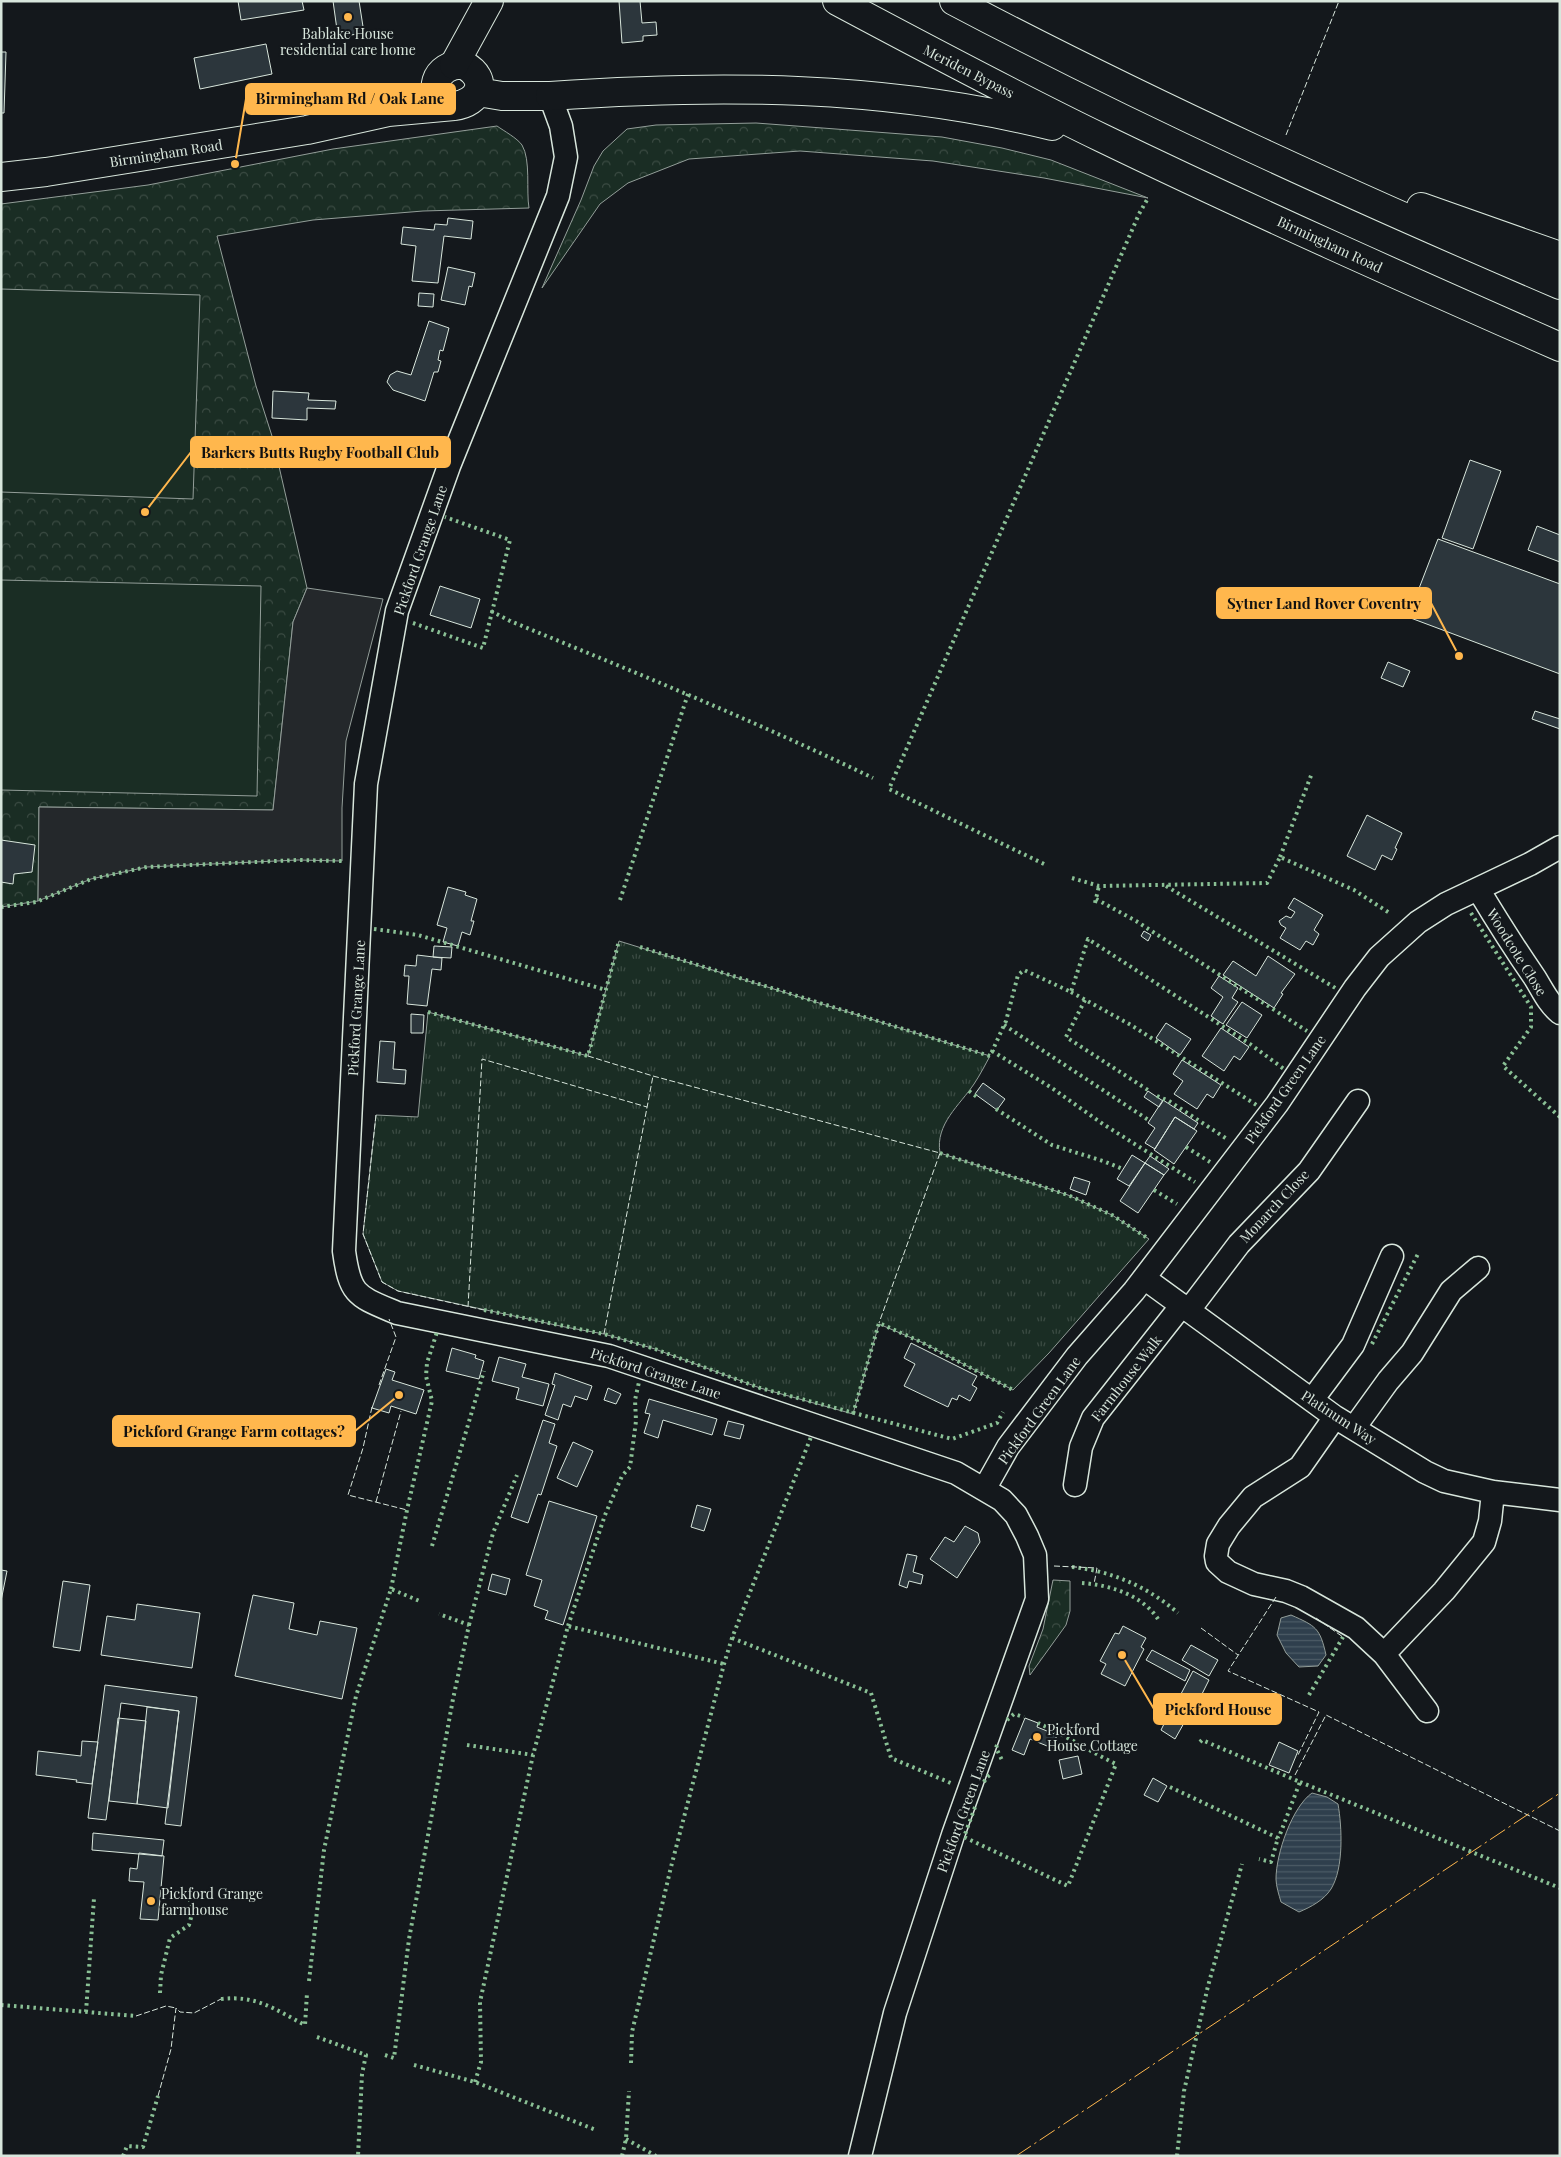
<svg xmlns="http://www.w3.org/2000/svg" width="1561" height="2157" font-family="'Playfair Display',serif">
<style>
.grass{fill:url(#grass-tufts);stroke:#939e99}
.forest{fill:url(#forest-crowns);stroke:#939e99}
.garden{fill:#1a2d24;stroke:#939e99}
.parking{fill:#24282b;stroke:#939e99}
.water{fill:url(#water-rules);stroke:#939e99}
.building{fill:#2c363c;stroke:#d8e6dc}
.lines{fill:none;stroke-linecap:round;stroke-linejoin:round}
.minor-casing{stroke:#d8e6dc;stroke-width:25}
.major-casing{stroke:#d8e6dc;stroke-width:30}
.highway-casing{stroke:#d8e6dc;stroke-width:30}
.minor{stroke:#14181c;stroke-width:22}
.major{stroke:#14181c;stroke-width:28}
.highway{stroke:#14181c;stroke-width:28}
.hedge{stroke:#8ac095;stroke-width:4;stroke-dasharray:2.5 4;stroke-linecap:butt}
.fence{stroke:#d8e6dc;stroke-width:1;stroke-dasharray:6 2.5;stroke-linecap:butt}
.power{stroke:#ffb74d;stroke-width:1;stroke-dasharray:18 4 2.5 4;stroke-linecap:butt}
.poi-dot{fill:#ffb74d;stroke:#14181c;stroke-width:2}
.labels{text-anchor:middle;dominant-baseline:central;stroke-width:4;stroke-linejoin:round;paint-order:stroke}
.poi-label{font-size:14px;fill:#d8e6dc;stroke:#14181c;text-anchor:start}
.street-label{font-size:14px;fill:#d8e6dc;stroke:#14181c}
.leader{fill:none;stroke:#ffb74d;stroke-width:2}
.callout-dot{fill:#ffb74d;stroke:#14181c;stroke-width:2}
.callout{fill:#ffb74d;stroke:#ffb74d;stroke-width:2}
.callout-label{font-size:15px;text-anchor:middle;font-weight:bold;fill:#111}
</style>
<defs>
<pattern id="grass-tufts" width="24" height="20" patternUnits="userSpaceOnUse" patternTransform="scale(1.25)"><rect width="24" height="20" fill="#1a2d24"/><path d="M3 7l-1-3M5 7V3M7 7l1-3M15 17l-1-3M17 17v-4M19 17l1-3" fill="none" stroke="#3b4b43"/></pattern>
<pattern id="forest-crowns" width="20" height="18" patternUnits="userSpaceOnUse" patternTransform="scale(1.25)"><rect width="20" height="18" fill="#1a2d24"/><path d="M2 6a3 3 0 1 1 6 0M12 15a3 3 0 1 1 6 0" fill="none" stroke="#3b4b43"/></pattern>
<pattern id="water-rules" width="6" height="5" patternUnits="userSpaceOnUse" patternTransform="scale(1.25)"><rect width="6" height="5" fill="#2f3f4d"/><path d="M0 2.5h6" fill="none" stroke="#4c5b66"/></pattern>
</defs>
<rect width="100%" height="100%" fill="#14181c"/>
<!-- grass -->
<path class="grass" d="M619,941l371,115c-5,9 -10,19 -16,28 -14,21 -39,40 -34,69l128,42 44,20 37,24 -100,114 -36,37 -92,-48 -42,-18 -26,90 -93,-26 -105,-39 -51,-15 -39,-7 -167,-36 -16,-9 -19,-48 13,-119 42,2 10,-105 160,44z"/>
<!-- forest -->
<path class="forest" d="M756,123l186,14 60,11 49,12 97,38 -104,-20 -111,-17 -133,-10 -111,8 -61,24 -28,21 -58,84 39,-88 13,-34 9,-15 24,-22 29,-4z
M497,126c7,5 20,12 25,19 9,15 4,46 7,63l-106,3 -110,9 -96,16 39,150 16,50 35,152 -14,34 -20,188 -234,-3 -1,94 -37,6v-703l147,-19 185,-36z
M1053,1580l17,1v30l-4,14 -36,50 -1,-9 14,-37z"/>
<!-- garden -->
<path class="garden" d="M1,289l199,6 -7,204 -192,-7z
M1,580l260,6 -4,210 -256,-6z"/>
<!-- parking -->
<path class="parking" d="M307,588l76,11 -37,142 -4,67v53l-44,-1 -151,7 -56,12 -53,22 1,-94 234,3 20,-188z"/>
<!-- water -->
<path class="water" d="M1291,1615c25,11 29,13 35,40l-8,11 -19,1 -13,-14 -9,-18 4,-17z
M1312,1793l15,4 11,7c4,23 6,64 -7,85 -7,11 -20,18 -32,23l-18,-10c-2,-7 -5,-16 -5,-23 0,-25 16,-72 36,-86z"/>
<!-- building -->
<path class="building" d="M238,1h64l2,9 -63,10z
M333,1h26l5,32 -26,4z
M619,1h21l2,22 14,-1 1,13 -14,1v5l-21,2z
M266,44l6,30 -72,15 -6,-31z
M1,52h5l-2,61h-3z
M448,218l25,3 -2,18 -27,-3 -6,47 -26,-2 4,-35 -15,-2 2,-17 31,3 1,-6 12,1z
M448,267l27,6 -3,14 -3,-1 -4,19 -24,-5z
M419,293l15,1 -1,13 -15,-1z
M429,321l20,7 -6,23 -3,-1 -2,10 3,1 -3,11h-4l-9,29 -32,-11 -6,-8 3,-7 7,-4 14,4z
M273,391l36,2 -1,7 28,1 -1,8 -28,-1v12l-35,-2z
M1470,460l31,11 -28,78 -31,-11z
M1537,526l23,9v27l-32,-12z
M1438,539l122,45v90l-152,-57z
M440,586l40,13 -9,29 -41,-13z
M1388,662l22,9 -7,16 -22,-9z
M1535,711l25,8v10l-28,-10z
M1367,815l35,18 -7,15 2,1 -5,11 -10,-5 -7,15 -28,-14z
M1,840l34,5 -3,27 -18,2 -1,10 -12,-2z
M448,887l18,5 -1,3 12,4 -6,22h3l-4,14 -8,-3 -4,14 -15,-4 4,-14 -10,-3z
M1294,898l29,17 -9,15 5,4 -6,11 -7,-4 -6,9 -20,-12 6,-10 -5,-3 -2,-4 7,-5 5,2 4,-6 -7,-4z
M1144,931l7,4 -3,6 -7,-5z
M434,946l18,1 -1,11 -18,-1z
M417,955l25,3 -1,12 -9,-1 -5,37 -20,-2 2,-28h-5l1,-11 11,1z
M1268,956l27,18 -14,19 2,1 -9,14 -51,-33 10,-14 23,15z
M1219,976l19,12 -6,10 6,4 -15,22 -12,-8 12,-19 -12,-9z
M1242,1002l20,13 -15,23 -21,-13z
M411,1014l13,1 -1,18h-12z
M1166,1023l25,16 -11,16 -24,-17z
M1221,1028l28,19 -9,13 -6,-4 -10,15 -22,-15z
M380,1041l15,1 -2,27 13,1 -1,14 -28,-2z
M1182,1060l39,25 -8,13 -6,-4 -10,15 -23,-15 9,-13 -10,-7z
M983,1083l22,16 -8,11 -22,-16z
M1148,1091l15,10 -4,6 -15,-10z
M1163,1100l35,23 -4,6 -19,-12 -20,32 -10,-6 10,-15 -7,-5z
M1175,1117l22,14 -23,33 -20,-14z
M1132,1155l13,8 -16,23 -12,-7z
M1150,1156l19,13 -5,6 -19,-12z
M1145,1163l19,12 -26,38 -18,-12z
M1074,1177l16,5 -4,13 -16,-6z
M911,1343l66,33 -5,9 5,3 -7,13 -11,-6 -2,5 -5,-2 -4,9 -44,-21 11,-22 -11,-6z
M452,1348l24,7 -1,3 9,3 -5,18 -33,-8z
M499,1357l27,7 -4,13 27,7 -6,22 -27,-7 3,-11 -27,-7z
M386,1369l9,3 -3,8 32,10 -8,24 -25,-8 -2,7 -17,-5z
M555,1373l37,13 -5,14 -12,-4 -4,11 -8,-3 -5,16 -13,-5 10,-30 -3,-1z
M608,1388l13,6 -5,10 -12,-4z
M649,1399l68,20 -5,16 -49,-15 -5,18 -14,-5 6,-19 -5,-1z
M543,1420l12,4 -6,19 8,3 -16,49 -3,-1 -10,29 -17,-6z
M728,1421l16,4 -4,14 -16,-4z
M573,1442l20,9 -16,36 -20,-9z
M549,1501l48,15 -34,109 -18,-6 3,-8 -14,-5 8,-26 -16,-5z
M697,1505l14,4 -7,22 -13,-4z
M965,1526l13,7 2,9 -23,36 -27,-19 15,-22 9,5z
M907,1554l10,2 -4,16 10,3 -2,9 -12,-3 -2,7 -8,-3z
M1,1570l6,1 -6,30z
M492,1574l18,5 -4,16 -18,-5z
M63,1581l27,4 -10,66 -27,-4z
M253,1595l41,8 -5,26 28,6 3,-14 37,7 -15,71 -107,-23z
M137,1604l63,9 -8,55 -91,-13 6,-39 28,4z
M1123,1626l23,12 -5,9 3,2 -19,37 -24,-12 5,-10 -6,-3 15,-28 4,1z
M1191,1645l27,15 -9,16 -27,-16z
M1152,1650l38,20 -5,11 -39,-21z
M1193,1671l16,9 -21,42 -17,-9z
M105,1685l92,12 -16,129 -16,-2 14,-113 -58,-8 -15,117 -18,-2z
M147,1707l32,4 -11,97 -31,-4z
M1169,1714l15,9 -9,16 -14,-9z
M118,1718l28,3 -9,83 -28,-3z
M1025,1718l13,5 -1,4 20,8 -5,13 -22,-9 -6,16 -12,-5z
M82,1741l16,1 -6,42 -16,-2 1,-2 -41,-5 2,-24 43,5z
M1279,1742l19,9 -9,22 -20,-8z
M1078,1756l4,18 -19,5 -4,-19z
M1153,1778l14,8 -9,16 -14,-7z
M93,1833l71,7 -2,16 -70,-6z
M139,1853l25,3 -6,64 -18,-1 4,-37 -15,-1 1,-13 7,1z"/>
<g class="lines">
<defs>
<path id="minor" d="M550,96l11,30 5,31 -8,39 -109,270 -52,145 -31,173 -22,467c6,45 13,45 53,62l212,43 347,117 46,27 14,15 11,21 8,19 2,44 -84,236 -58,178 -35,143
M1478,889c18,30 37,60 57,89 8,13 13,25 25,35
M1144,1278l191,139 90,55 19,9 49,11 67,8
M1189,1310l50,-66 70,-73 49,-70
M1312,1400l41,-55 39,-89
M1335,1417l-35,50 -47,30 -24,29 -11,18 -2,12 1,6 11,10 26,12 32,7 15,6 55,31 28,26 43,57
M1354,1428l34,-47 24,-28 39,-62 27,-23
M1075,1485l6,-38 12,-29 89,-113
M985,1488l23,-41 69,-91 57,-65 143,-187 78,-116 24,-31 39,-35 28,-18 84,-40 30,-17
M1384,1654l60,-63 40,-49 6,-21 3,-29"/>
<path id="major" d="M478,92l24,4h48
M1,177l45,-5 261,-42 81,-18 66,-6c26,-3 36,-27 10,-41 -29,-3 -41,32 -10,41"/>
<path id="highway" d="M837,1c88,47 176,94 265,137 151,73 304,141 458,209
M954,1c197,104 401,196 606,284
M454,65l35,-64
M550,96c169,-12 337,-11 502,30
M1421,207l139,49"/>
</defs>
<!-- minor casing -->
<use href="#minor" class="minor-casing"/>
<!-- major casing -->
<use href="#major" class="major-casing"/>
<!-- highway casing -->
<use href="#highway" class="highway-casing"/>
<!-- minor -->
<use href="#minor" class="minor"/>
<!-- major -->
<use href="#major" class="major"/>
<!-- highway -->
<use href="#highway" class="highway"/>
<!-- hedge -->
<path class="hedge" d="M491,611l19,10c122,50 245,100 363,157
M413,623l70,25 27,-108 -65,-23
M1280,857l32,-84
M1044,864l-155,-75 250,-575 9,-16
M1072,878l27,8 168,-3 13,-26 74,33 37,24
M1166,886l171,103
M1096,899l40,22 171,110
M620,900l68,-206
M1095,903l4,-17
M1,907l35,-5 55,-23 56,-12 151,-7 44,1
M1471,913l60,94v20l-28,39 57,51
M374,929l44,6 188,55
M640,947l350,109 16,-35 12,-46 6,-5 47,22 17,-53 162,105 34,25
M1071,992l60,33 127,81
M1085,1000l-19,37 85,55
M428,1012l160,44 31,-115
M1004,1025l146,96
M992,1051l60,37 51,36 92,58
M969,1091l8,6
M1157,1096l12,5 58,38
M996,1109l56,36 51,16 20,8
M1186,1147l24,15
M940,1153l128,42 44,20 37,24
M1154,1190l23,14
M484,1310l120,24 51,15 105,39 192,51 45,-16 6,-11
M1372,1344l47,-92
M853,1414l26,-91 42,19 92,48
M432,1546l52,-175
M1072,1567c40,4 76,20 106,46
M1082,1583c28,2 60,12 76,36
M391,1589l16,-79 25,-109 -6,-25 1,-13 10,-31
M469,1625l24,-92 24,-58
M568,1626l37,-111 17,-39 8,-9 6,-46 -1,-21 4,-18
M732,1638l139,55 20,65 62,26
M1309,1695l34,-58
M1007,1720l7,-6 10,3
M1200,1742l2,-2 98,42 -21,55
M467,1745l66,10
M997,1745l-1,3 7,14
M984,1782l2,-4 6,-5
M1300,1782l260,106
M1170,1787l108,51 -7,24 -12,-3
M975,1807l-11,30 104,49 48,-122c-27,-13 -51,-29 -78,-41
M309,1981l15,-131 32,-154 35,-107 31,13
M160,1993l1,-18 9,-37 19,-13c3,-11 6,-19 -2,-29
M221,1999c36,-4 53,10 84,26l2,-32
M1,2005l135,11
M86,2012l8,-114
M317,2037l49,18 -4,19 -4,82
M385,2055l9,3 15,-119 44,-240 16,-74 -30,-11
M631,2063l1,-31 39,-165 53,-203 8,-26 79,-201
M414,2065l61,17 121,48
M475,2082l6,-20 -1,-60 53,-247 35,-129 156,38
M626,2139l30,17
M123,2156l4,-10 16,1 15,-51
M622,2156l4,-17 3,-48
M1177,2156l7,-65 24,-105 34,-122"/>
<!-- fence -->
<path class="fence" d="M1286,135l53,-134
M588,1056l65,20 287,77 -61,170
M376,1115l-13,119 19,48 16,9 86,19
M468,1307l14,-248 165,48
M604,1334l49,-258
M379,1385l17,-48 -7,-18
M372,1407l-9,41 -15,47 59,15
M376,1502l25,-91
M1054,1566l43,2 -3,16
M1276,1597l-48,74 91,41 -22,45
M1316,1618l27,19
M1201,1628l37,27
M1295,1775l31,-60 234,116
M136,2016l30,-10 10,2
M158,2096l13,-47 5,-41 4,4 14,1 27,-14"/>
<!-- power -->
<path class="power" d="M1016,2156l544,-363"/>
</g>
<!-- markers -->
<g class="poi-dot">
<circle cx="348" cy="17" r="5"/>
<circle cx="1037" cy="1737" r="5"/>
<circle cx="151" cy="1901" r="5"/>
</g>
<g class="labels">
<!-- poi labels -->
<g class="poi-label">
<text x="348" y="33" text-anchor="middle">Bablake House<tspan x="348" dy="16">residential care home</tspan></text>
<text x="1047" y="1729">Pickford<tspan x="1047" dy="16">House Cottage</tspan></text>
<text x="161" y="1893">Pickford Grange<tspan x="161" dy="16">farmhouse</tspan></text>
</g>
<!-- street labels -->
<g class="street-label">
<text transform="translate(969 71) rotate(27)">Meriden Bypass</text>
<text transform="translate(166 153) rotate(-9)">Birmingham Road</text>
<text transform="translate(1330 244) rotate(25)">Birmingham Road</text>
<text transform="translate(420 550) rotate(-71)">Pickford Grange Lane</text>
<text transform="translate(1517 952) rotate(58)">Woodcote Close</text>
<text transform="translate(356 1008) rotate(-87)">Pickford Grange Lane</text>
<text transform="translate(1285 1089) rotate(-55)">Pickford Green Lane</text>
<text transform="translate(1274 1206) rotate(-47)">Monarch Close</text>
<text transform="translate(656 1373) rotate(18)">Pickford Grange Lane</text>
<text transform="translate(1126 1378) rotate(-52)">Farmhouse Walk</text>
<text transform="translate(1039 1410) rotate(-54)">Pickford Green Lane</text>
<text transform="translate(1339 1417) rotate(33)">Platinum Way</text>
<text transform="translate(963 1811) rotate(-70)">Pickford Green Lane</text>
</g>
</g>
<!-- callouts -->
<path class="leader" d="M235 164L246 99M145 512L191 452M1459 656L1431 603M399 1395L355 1431M1122 1655L1154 1709"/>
<g class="callout-dot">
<circle cx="235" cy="164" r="5"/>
<circle cx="145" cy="512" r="5"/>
<circle cx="1459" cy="656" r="5"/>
<circle cx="399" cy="1395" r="5"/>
<circle cx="1122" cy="1655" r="5"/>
</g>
<g class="callout">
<rect x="246" y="84" width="209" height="30" rx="5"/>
<rect x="191" y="437" width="259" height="30" rx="5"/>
<rect x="1217" y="588" width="214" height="30" rx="5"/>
<rect x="113" y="1416" width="242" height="30" rx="5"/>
<rect x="1154" y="1694" width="127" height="30" rx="5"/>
</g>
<g class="callout-label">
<text x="350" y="104">Birmingham Rd / Oak Lane</text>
<text x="320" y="458">Barkers Butts Rugby Football Club</text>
<text x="1324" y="609">Sytner Land Rover Coventry</text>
<text x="234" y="1437">Pickford Grange Farm cottages?</text>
<text x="1218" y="1715">Pickford House</text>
</g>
<!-- border -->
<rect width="1561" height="2157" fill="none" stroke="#d8e6dc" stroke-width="5"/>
</svg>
